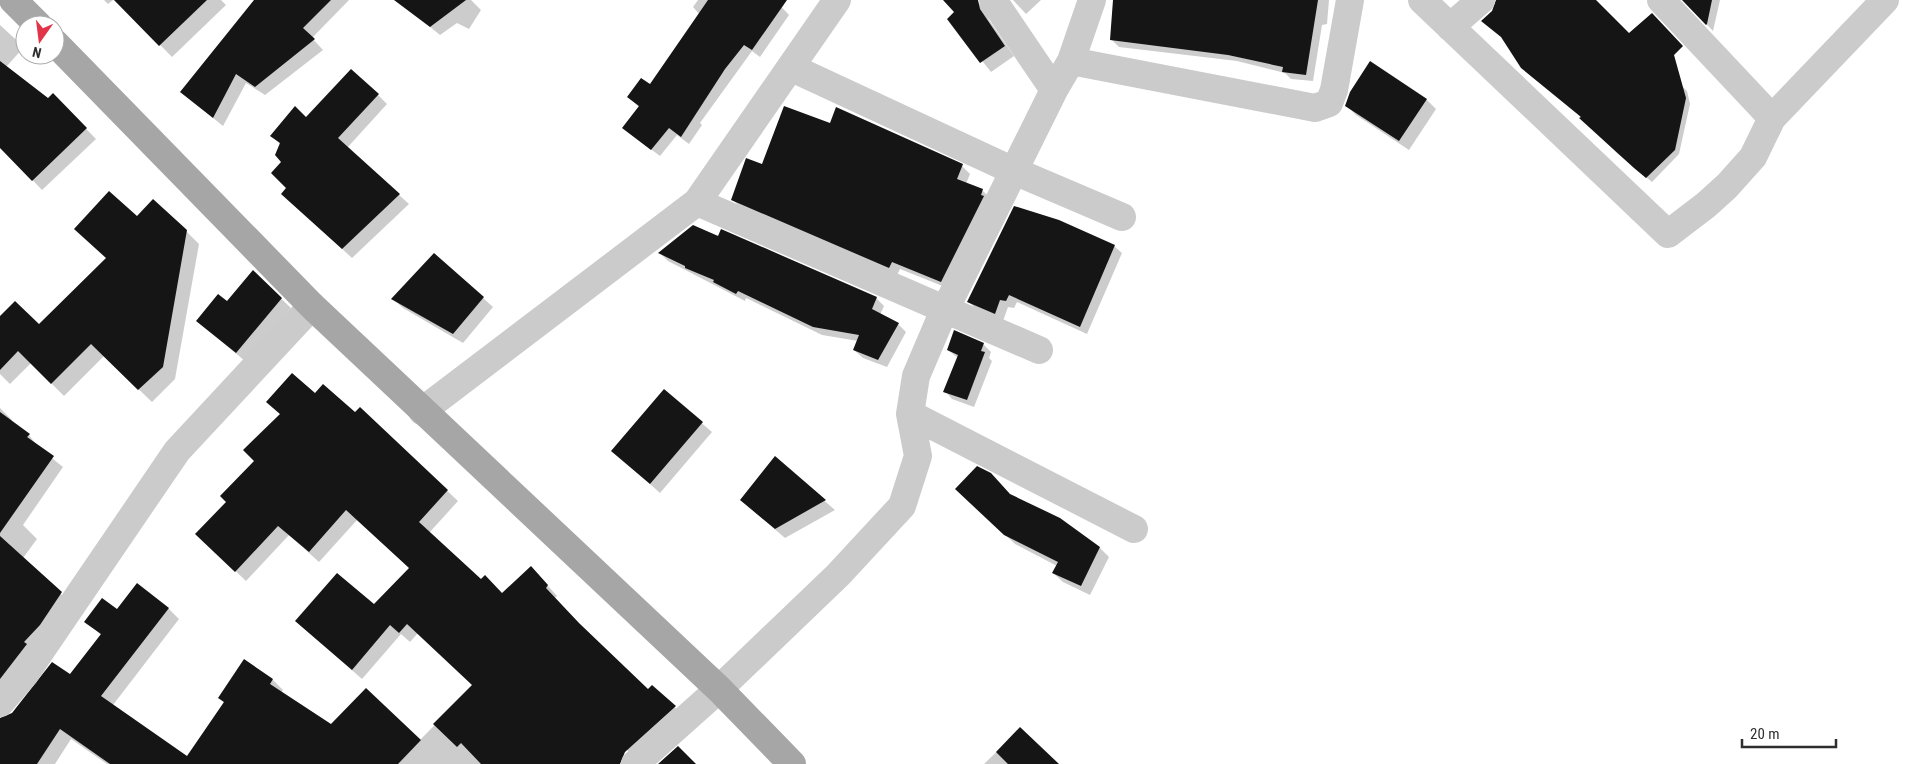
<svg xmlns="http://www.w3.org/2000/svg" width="1917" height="764" font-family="'Roboto Condensed',sans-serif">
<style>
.shadow{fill:#0003}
.building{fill:#151515}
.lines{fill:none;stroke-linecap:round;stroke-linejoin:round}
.minor{stroke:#cbcbcb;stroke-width:28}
.primary{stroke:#a6a6a6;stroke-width:28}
</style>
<rect width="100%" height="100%" fill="#fff"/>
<!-- shadow -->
<path class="shadow" d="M104,0h9l-5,4z
M116,0h105l5,5 -54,52z
M266,0h83l-37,38 11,12 -58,45 -19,-12 -23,43 -42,-34z
M417,0h54l10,10 -12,19 -12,-6 -17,12 -32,-26z
M698,0h77l14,15 -29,42 -8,-6 -52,72 2,2 -13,19 -12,-9 -17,21 -28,-21 8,-27 -12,-11 23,-11 49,-71 -7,-8z
M968,0l9,2 10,9 2,9 25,36 -23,16 -42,-53z
M1013,0h28l-15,14z
M1114,0h215l-2,24 -5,1 -9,56 -22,-2 -6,-6 -48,-12 -118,-14 -7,-7z
M1497,0h96l94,91 3,13 -11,50 -27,28 -34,-28 -37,-36 -84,-112z
M1683,0h37l-7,31z
M0,25l24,22 -18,20 42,33 5,-5 43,44 -54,51 -42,-44z
M378,95l9,9 -40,44 62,56 -57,54 -60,-55 -10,-41 -1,-17 -9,-9 34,-17z
M1427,100l9,9 -27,41 -53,-35 -10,-10z
M830,124l132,42 8,8 -4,10 16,6 8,8 -40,91 -50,-20 -3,6 -157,-68 -8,-8 31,-34z
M137,218l49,13 13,13 -24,135 -23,23 -48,-46 -40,40 -33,-33 -21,21 -10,-10v-56l39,8 68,-68z
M693,226l183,72 8,8 -4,9 18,9 8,8 -19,35 -24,-9 -9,-8 4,-9 -36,-6 -76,-37 -1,3 -77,-40 -8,-8 1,-2z
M1114,246l8,7 -35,81 -70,-32 -3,6 -6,-1 -5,14 -27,-12 -8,-8z
M253,272l38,36 -45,54 -48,-41 29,-19z
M483,298l10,9 -30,36 -60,-35 -10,-9z
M983,344l8,8 -2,6 3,3 -18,46 -22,-8 -7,-8 13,-33 -10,-8z
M664,391l48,41 -52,61 -47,-42z
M315,395l40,19 5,-5 98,92 -29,32 52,48 21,13 39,-16 16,18 -2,2 29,32 64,60 4,-4 33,31 -47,43 -12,-11 -16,15h-426l40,-61 -4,-5 25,-37 28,19 10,10 -2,3 51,33 88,14 54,-55 -56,-52 -8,9 -9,-8 -39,45 -55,-48 67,-25 37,-37 -54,-49 -38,42 -30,-27 -43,46 -39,-37 21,-42 28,-41 25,-46 -13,-13z
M0,408l12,12 -1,2 18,13 9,12 25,20 -40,58 14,14 -14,19 48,46 -71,98z
M775,458l60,52 -50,28 -44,-38z
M1011,495l88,52 10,10 -19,38 -27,-13 -10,-9 4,-7 -42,-22 -49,-46z
M169,609l10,10 -66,86 54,59h-60l-36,-25 -16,25h-55v-45h5l65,-43 31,-41 -15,-14 31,-10z
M1020,729l37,35h-73z"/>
<!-- building -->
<path class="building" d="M114,0h93l-48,46z
M254,0h77l-28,28 12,11 -60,48 -19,-13 -23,44 -33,-26z
M394,0h72l-36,27z
M708,0h79l-35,50 -8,-5 -19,24 -44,68 -12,-9 -18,22 -29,-22 17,-22 -12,-9 14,-19 9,6z
M943,0h35l2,9 25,37 -25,17 -33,-44 7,-7z
M1113,0h205l-12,75 -24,-3 1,-5 -55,-12 -118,-15z
M1496,0h100l33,33 23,-20 31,33 -9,9 12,43 -11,52 -29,28 -12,-10 -55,-50 2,-1 -60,-49 -20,-31 -20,-16 11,-10z
M1682,0h30l-5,24 -1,1z
M0,61l48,37 5,-5 34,35 -55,53 -32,-33z
M1370,61l57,38 -28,42 -54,-35 5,-14z
M351,69l28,25 -41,44 62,56 -58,55 -61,-55 5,-6 -15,-15 10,-11 -6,-7 5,-12 -10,-7 25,-30 11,11z
M784,106l46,17 6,-16 127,57 -6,15 26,10 -2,6 3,1 -43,86 -49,-20 -3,6 -158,-68 15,-42 16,6z
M109,191l28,25 16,-17 34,31 -24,137 -25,23 -47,-46 -40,40 -33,-33 -18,19v-54l15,-15 24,23 67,-66 -32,-29z
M1014,206l45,14 56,25 -35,82 -71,-32 -3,6 -6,-1 -5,14 -28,-12z
M693,225l25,11 3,-7 156,68 -5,12 27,14 -21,37 -25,-10 6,-15 -46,-8 -75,-36 -2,3 -23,-12 1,-2 -29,-12v-2l-27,-13z
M434,253l50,44 -31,37 -62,-35z
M253,270l29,28 -46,55 -40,-32 22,-27 9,7z
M954,330l30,13 -3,8 4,1 -18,48 -24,-8 15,-37 -11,-5z
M292,373l23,20 8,-9 32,28 5,-5 88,83 -29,32 62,57 4,-4 17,18 29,-27 17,19 -2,3 33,35 69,66 4,-4 24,21 -51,46 -5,12h-139l-20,-21 -4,4 -24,-23 39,-39 -65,-61 -8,9 -9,-8 -38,45 -57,-49 42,-48 37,31 35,-36 -63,-58 -37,42 -31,-26 -43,46 -40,-38 31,-32 -6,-6 34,-35 -11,-11 37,-36 -14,-12z
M664,389l39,33 -53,62 -39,-33z
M0,412l30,22 -3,3 27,19 -54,77z
M775,456l51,44 -51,29 -35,-29z
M977,466l14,7 19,21 50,24 40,29 -19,39 -29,-13 6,-11 -54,-27 -49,-46z
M0,536l62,56 -22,33 -16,17 3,2 -27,35z
M137,583l32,25 -68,88 86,60 37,-54 -6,-4 26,-39 29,20 -3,5 61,40 35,-36 55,52 -23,24h-288l-50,-35 -23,35h-37v-46l12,-5 40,-51 18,12 31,-40 -17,-12 18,-24 15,11z
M1020,727l39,37h-51l-12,-12z
M678,746l18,18h-38z"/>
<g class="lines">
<!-- minor -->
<path class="minor" d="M837,0l-140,202 342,148
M993,0l61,90
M1422,0l246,234 38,-29 21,-19 26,-29 19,-39 113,-118
M1661,0l111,118
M1450,27l31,-27
M1071,61l244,47 14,-5 5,-13 16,-90
M792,68l222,103 108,46
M422,411l275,-209
M910,414l224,115
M0,703l25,-29 152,-223 135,-145
M635,764l84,-75 119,-114 64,-69 16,-50 -8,-42 6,-38 23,-54 115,-232 17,-29 21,-61"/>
<!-- primary -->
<path class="primary" d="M13,0l25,25
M55,43l257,263 407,383 73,75"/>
</g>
<!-- north arrow -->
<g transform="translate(40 40) rotate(194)"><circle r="24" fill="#ffffff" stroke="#ababab"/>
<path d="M0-4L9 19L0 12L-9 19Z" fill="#e23449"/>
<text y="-8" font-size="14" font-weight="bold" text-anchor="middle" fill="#2e2e2e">N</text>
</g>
<!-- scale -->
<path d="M1742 739v8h94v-8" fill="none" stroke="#2e2e2e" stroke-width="2.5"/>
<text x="1750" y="739" font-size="15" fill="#2e2e2e" stroke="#ffffff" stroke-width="4" paint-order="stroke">20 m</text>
</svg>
